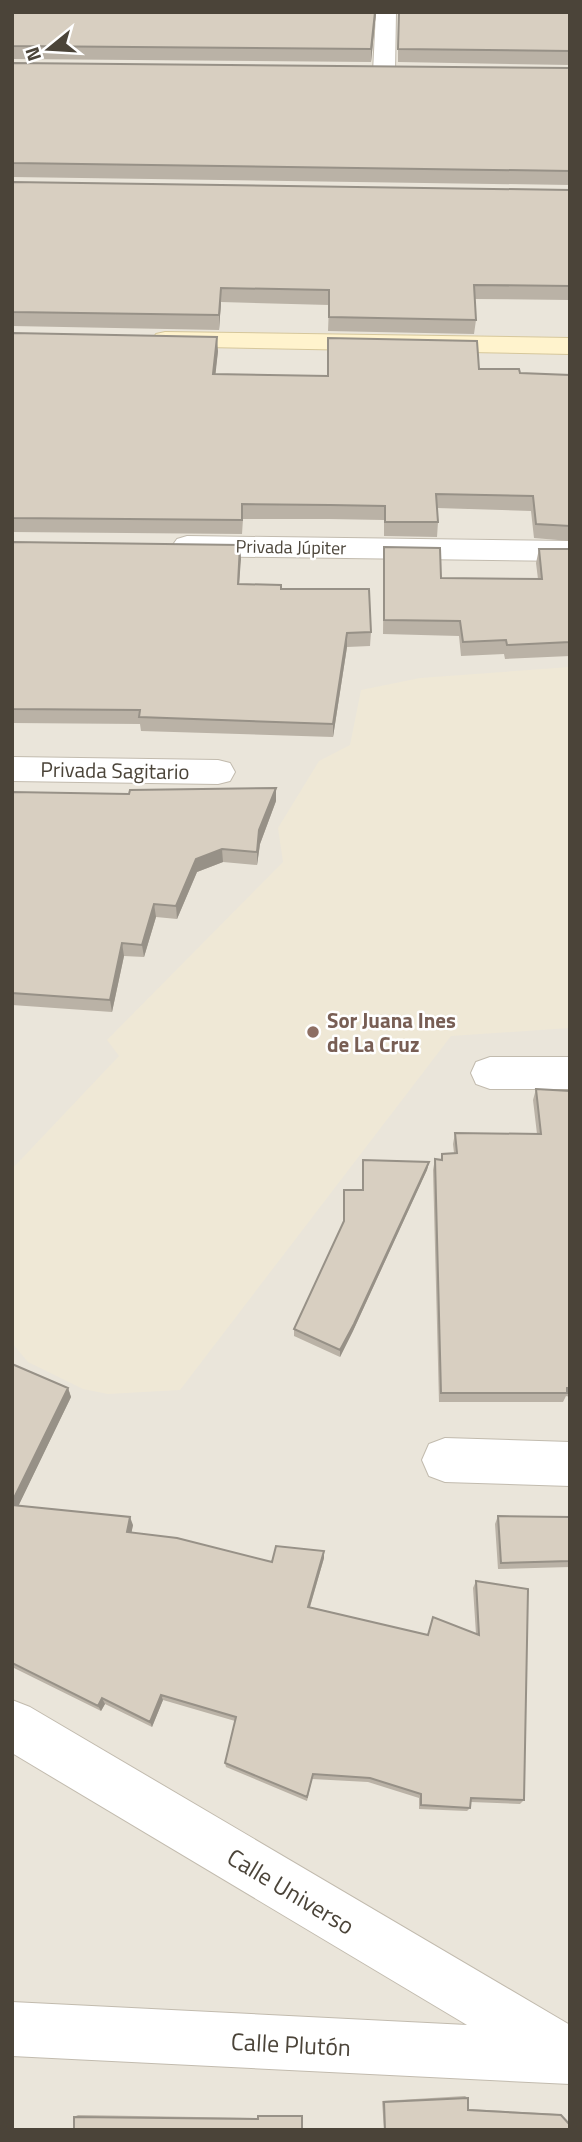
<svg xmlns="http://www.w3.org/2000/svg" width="582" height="2142" font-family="'Titillium Web',sans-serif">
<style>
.residential{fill:#eae5da}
.education{fill:#efe8d6}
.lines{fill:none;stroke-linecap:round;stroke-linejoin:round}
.minor-casing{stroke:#c2bbae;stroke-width:2}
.secondary-casing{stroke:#d6c79b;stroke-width:2}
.minor{fill:#fff;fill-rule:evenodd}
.secondary{fill:#fff3cd;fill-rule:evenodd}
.wall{fill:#bab2a6}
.shaded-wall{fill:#979187}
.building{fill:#d8cfc1;stroke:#979187;stroke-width:2}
.education-dot{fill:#8d6e63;stroke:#fff;stroke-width:2.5}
.labels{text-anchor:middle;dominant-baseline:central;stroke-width:5;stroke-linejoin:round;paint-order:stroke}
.far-street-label{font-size:18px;fill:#4b4439;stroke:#fff}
.street-label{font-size:21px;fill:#4b4439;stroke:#fff}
.education-label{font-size:21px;font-weight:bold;fill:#785e54;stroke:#fff;text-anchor:start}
.near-street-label{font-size:24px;fill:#4b4439;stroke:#fff}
</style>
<rect width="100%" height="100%" fill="#f6f3ec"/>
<!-- residential -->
<path class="residential" d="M12,12h558v2118h-558z"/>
<!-- education -->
<path class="education" d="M570,667v361l-119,8 -271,354 -72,4 -25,-5 -55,-27 -16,-19v-174l107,-113 -12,-16 176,-178 -5,-34 41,-67 31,-16 11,-55 59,-12z"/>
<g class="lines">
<defs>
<path id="minor" d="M376,12h20l-1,60 -11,6 -11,-6z
M187,536l383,5v20l-383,-5 -10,-3 -5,-7 5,-7z
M12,757l206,3 12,3 5,9 -5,9 -12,3 -206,-3z
M490,1057h80v32h-80l-14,-5 -5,-11 5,-11z
M445,1438l125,4v44l-125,-4 -16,-6 -7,-16 7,-16z
M12,1700l18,7 540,318v59l-558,-28v-54l455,23 -455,-272z"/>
<path id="secondary" d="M165,332l405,6v16l-414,-8 -4,-6 4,-6z"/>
</defs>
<!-- minor casing -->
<use href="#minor" class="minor-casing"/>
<!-- secondary casing -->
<use href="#secondary" class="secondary-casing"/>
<!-- minor -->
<use href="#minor" class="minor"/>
<!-- secondary -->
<use href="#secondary" class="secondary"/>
</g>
<!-- wall -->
<path class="wall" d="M12,12h364l-5,50 -359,-3z
M398,12h172v53l-172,-3z
M12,63l558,5v117l-558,-8z
M12,182l558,8v110l-95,-1 1,21 -2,14 -146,-3 1,-26 -108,-3 -2,28 -207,-4z
M12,333l206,18 -3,23 113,2 151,-7 41,4 50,2v166l-36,-3 -3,-27 -94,-3 1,14 -1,15 -53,-1v-16l-55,-1h-86l-1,15 -230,-2z
M12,542l228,3 -1,39 42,5 90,43 -1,14 -23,1 -14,90 -192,-6 -1,-7 -128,-1z
M384,547l57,31 97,1 -2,-16 3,-14h31v107l-65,3 -1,-5 -43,2 -2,-20 -76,-2z
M12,792l264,9 -16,43 -3,21 -34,-3 -26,10 -20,47 -21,-2 -12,40 -20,-1 -12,56 -100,-7z
M536,1089l34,2v306l-4,-1 -3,6h-124l-6,-232 2,-11 6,1 1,-6 12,-1 -1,-9 2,-11 82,1 -4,-34z
M363,1160l66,2 -2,8 -74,161 -13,26 -46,-21v-7l50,-107v-32h18z
M12,1364l56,24 3,9 -53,109 115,19 -2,8 141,29 52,-11v7l-14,49 118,28 48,-1 -3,-46 3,-7 48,219 -4,4 -49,-2 -1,6 -3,3 -48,-2v-11l-51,-16 -56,-3 -5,22 -81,-34 -1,-4 10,-42 -72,-21 -11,27 -47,-23 -4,7 -89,-44z
M498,1516l72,1v50l-72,2 -3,-45z
M465,2096l3,2v11l89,5 4,1 9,15h-186l-2,-29z
M78,2115l180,3 1,-3h43v15l-228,-13z"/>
<!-- shaded-wall -->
<path class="shaded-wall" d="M375,12h1l-5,50v-13z
M221,288v14l-2,28v-15z
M217,337l1,14 -4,37 -1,-14z
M240,545l1,14 -3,39v-14z
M347,633v14l-14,90v-13z
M276,788v13l-16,43 -3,21v-13l2,-22z
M222,849l1,13 -26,10 -20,47 -1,-13 20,-47z
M154,904l2,13 -12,40 -2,-12z
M122,943l2,13 -12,56 -2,-12z
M429,1162l-2,8 -74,161 -13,26v-7z
M68,1388l3,9 -56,116 -3,-5v-6z
M130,1517l3,8 -3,15 -3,-8z
M324,1551v7l-16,55v-6z
M161,1695l2,5 -11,27 -2,-5z
M102,1698l3,6 -4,7 -3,-5z"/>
<!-- building -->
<path class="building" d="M12,12h363l-4,37 -359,-3z
M399,12h171v39l-172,-2z
M12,63l558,5v103l-558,-8z
M12,182l558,8v96l-96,-1 2,35 -147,-3v-27l-108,-2 -2,27 -207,-3z
M12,333l205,4 -4,37 115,2v-38l149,3 2,28h40l1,4 50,2v151l-34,-2 -3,-28 -97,-2 2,28h-53v-16l-55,-1 -88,-1v16l-230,-2z
M12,542l228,3 -2,39 43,1v4h88l2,43 -24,1 -14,91 -194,-7 1,-7 -128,-1z
M384,547l56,1 1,30 101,1 -3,-30h31v93l-63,3 -1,-5 -43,2 -3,-21 -76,-1z
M276,788l-17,42 -2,22 -35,-3 -26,10 -20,47 -22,-2 -12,41 -20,-2 -12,57 -98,-7v-201l117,2 1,-4z
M536,1089l34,2v297h-3v5h-126l-6,-234 7,1v-6l15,-1 -2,-20 86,1z
M363,1160l66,2 -75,162 -14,26 -46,-21 50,-108v-31h19z
M12,1364l56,24 -56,114z
M12,1505l118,12 -3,15 50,6 95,24 4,-16 48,5 -16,56 120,28 5,-18 46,18 -3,-54 52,8 -4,211 -53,-2 -1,10 -49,-3v-11l-51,-16 -57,-4 -6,23 -82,-34 11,-46 -75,-22 -11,27 -48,-24 -4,8 -86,-43z
M498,1516l72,1v44l-69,2z
M468,2098v12l93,5 9,10v5h-185l-1,-28z
M258,2116h44v14h-228v-13l184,2z"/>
<!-- markers -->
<circle class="education-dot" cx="313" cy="1032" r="7"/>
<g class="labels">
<!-- far-street labels -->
<g class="far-street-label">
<text transform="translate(291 547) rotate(1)">Privada Júpiter</text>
</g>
<!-- street labels -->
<g class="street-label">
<text transform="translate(115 770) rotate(1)">Privada Sagitario</text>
</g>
<!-- education labels -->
<g class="education-label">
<text x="327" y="1020">Sor Juana Ines<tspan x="327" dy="24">de La Cruz</tspan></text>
</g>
<!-- near-street labels -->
<g class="near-street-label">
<text transform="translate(291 1891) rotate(31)">Calle Universo</text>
<text transform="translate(291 2044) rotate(3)">Calle Plutón</text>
</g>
</g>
<!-- border -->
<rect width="582" height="2142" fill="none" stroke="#4b4439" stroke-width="28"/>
<!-- north arrow -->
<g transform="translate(49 49) rotate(252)" stroke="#ffffff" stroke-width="5" paint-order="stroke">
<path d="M0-5L12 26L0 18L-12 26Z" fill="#4b4439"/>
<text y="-10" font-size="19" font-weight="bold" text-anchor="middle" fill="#4b4439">N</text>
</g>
</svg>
